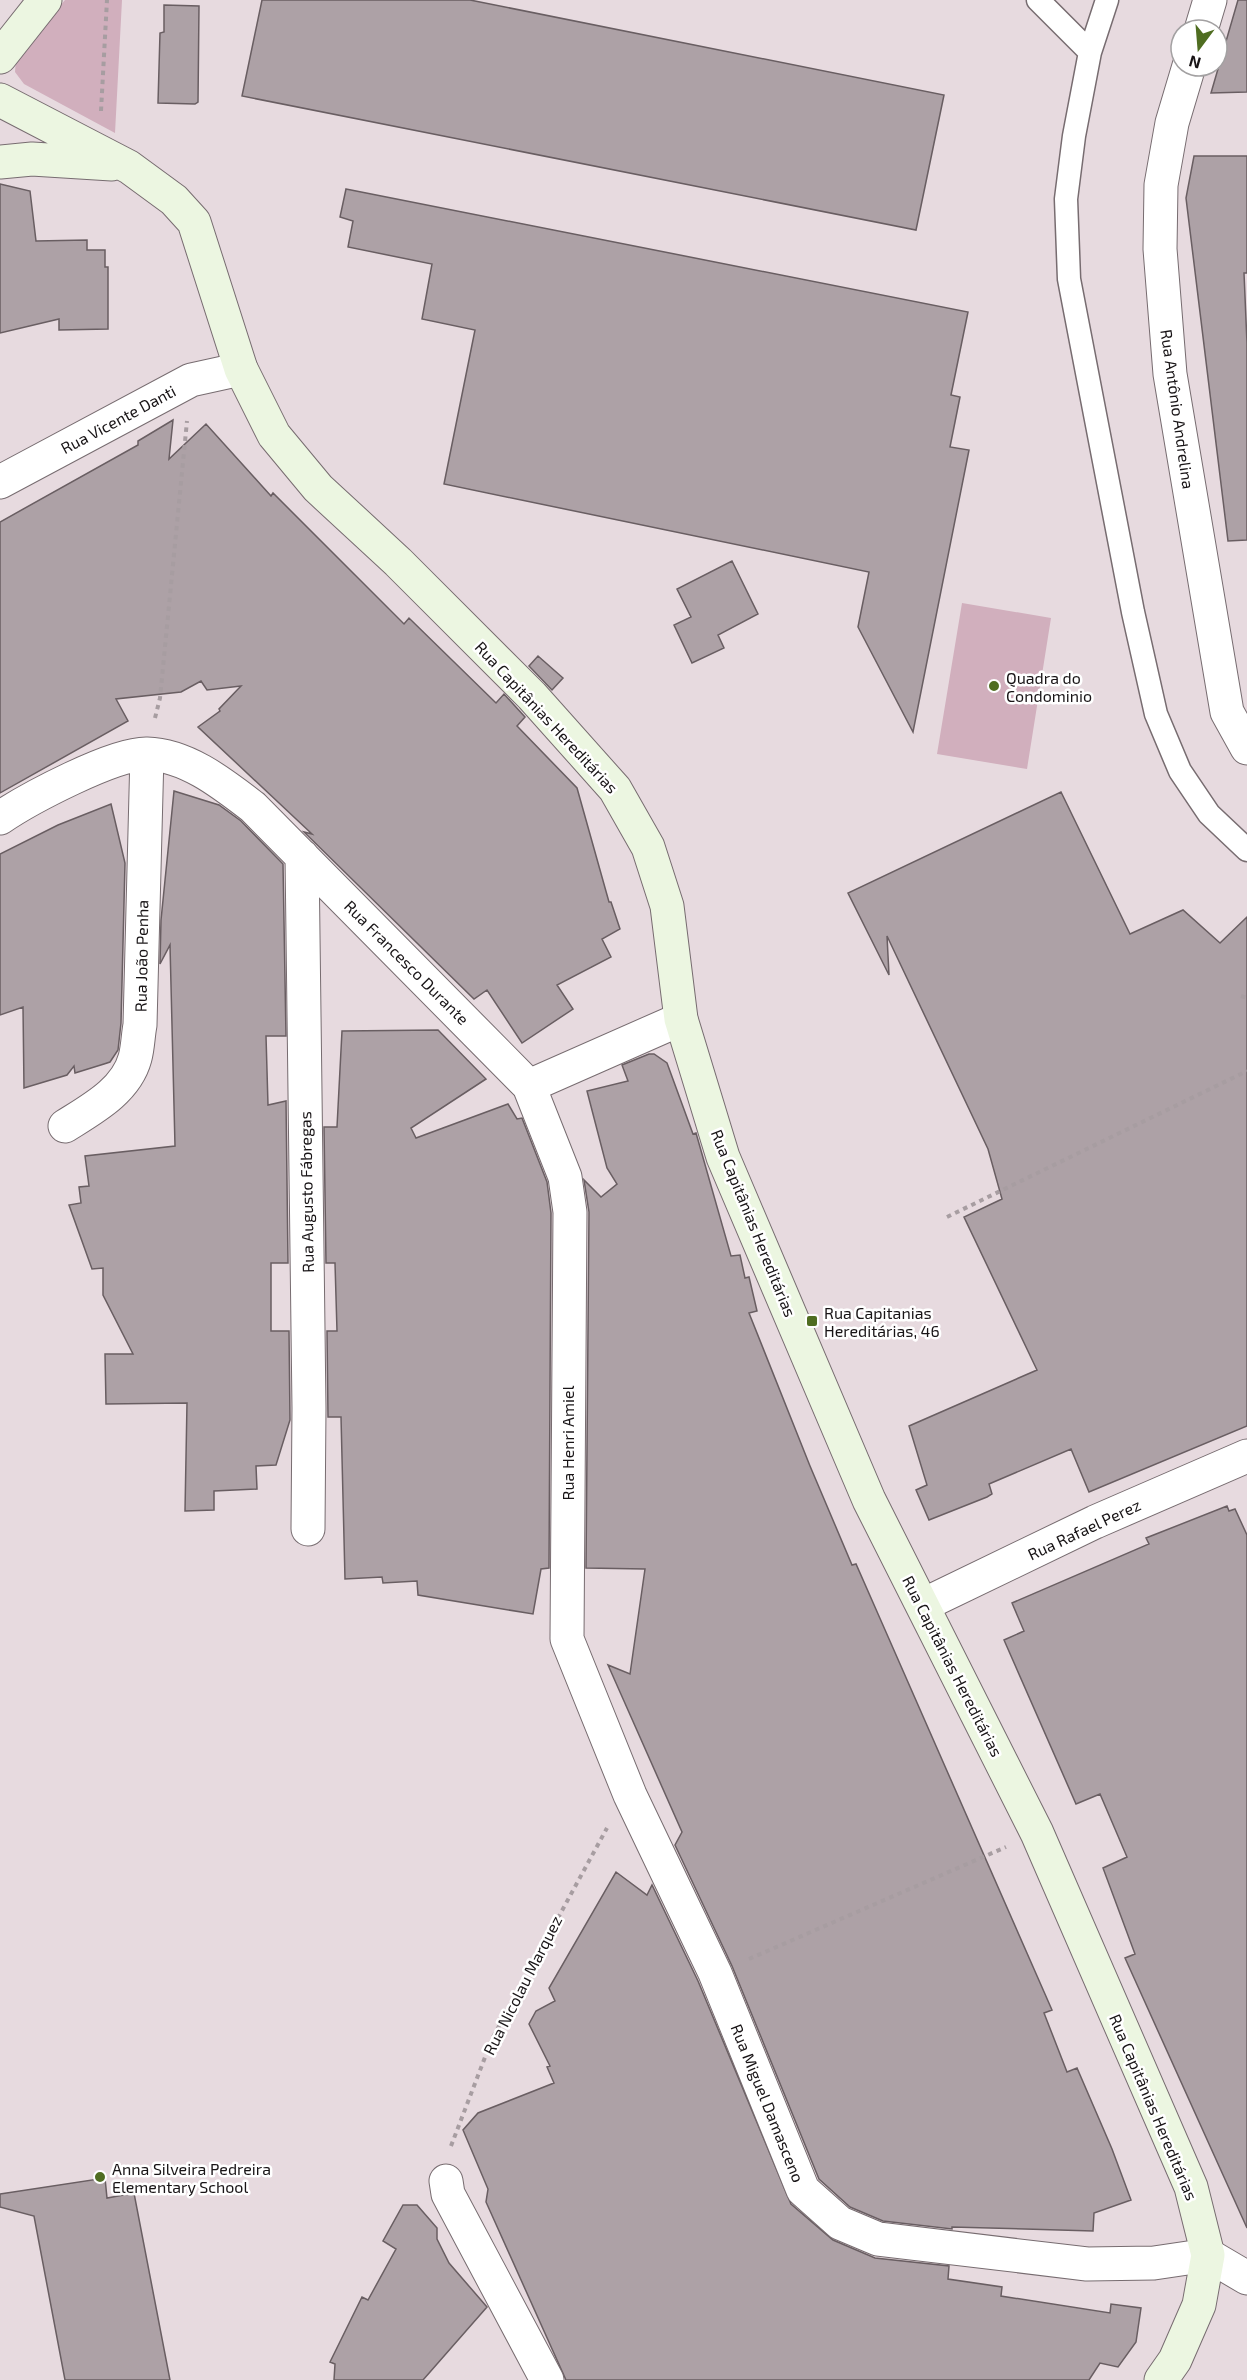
<svg xmlns="http://www.w3.org/2000/svg" width="1247" height="2380" font-family="'Exo 2',sans-serif">
<style>
.green{fill:#d1afbd}
.building{fill:#ada1a6;stroke:#695e62;stroke-width:1.5}
.lines{fill:none;stroke-linecap:round;stroke-linejoin:round}
.lane-casing{stroke:#776c70;stroke-width:25}
.street-casing{stroke:#776c70;stroke-width:35}
.secondary-casing{stroke:#776c70;stroke-width:35}
.path{stroke:#a79da1;stroke-width:4;stroke-dasharray:4.5 4.5;stroke-linecap:butt}
.lane{stroke:#fff;stroke-width:22}
.street{stroke:#fff;stroke-width:33}
.secondary{stroke:#ecf6e1;stroke-width:33}
.poi-dot{fill:#4f6d21;stroke:#fff;stroke-width:2}
.labels{text-anchor:middle;dominant-baseline:central;stroke-width:5;stroke-linejoin:round;paint-order:stroke}
.street-label{font-size:16px;fill:#181416;stroke:#fff}
.poi-label{font-size:16px;fill:#181416;stroke:#fff;text-anchor:start}
</style>
<rect width="100%" height="100%" fill="#e7dadf"/>
<!-- green -->
<path class="green" d="M65,0h57l-7,133 -91,-49 -9,-12 1,-13z
M962,603l89,15 -24,151 -90,-15z"/>
<!-- building -->
<path class="building" d="M262,0h208l474,95 -28,135 -674,-134z
M1238,0h9v92l-36,1z
M164,5l35,1 -1,96 -3,2 -37,-1 2,-70 4,-1z
M1194,156h53v117h-3l3,70v197l-19,1 -42,-343z
M0,184l30,7 6,50 51,-1v10h18v17h3v62l-49,1v-11l-59,14z
M346,189l622,123 -17,83 9,2 -10,50 19,3 -56,282 -55,-105 11,-55 -425,-88 31,-154 -53,-11 10,-55 -84,-17 5,-26 -13,-4z
M173,420l-4,39 37,-35 65,72 2,-3 131,131 5,-6 87,85 8,-9 21,23 -8,9 60,62 32,114h2l9,27 -18,10 9,18 -54,28 16,24 -51,34 -35,-53 -13,9 -170,-167 8,2 -114,-107 22,-16 -1,-2 22,-23 -34,4 -6,-9 -20,11 -65,7 12,22 -128,72v-271l138,-77v-4z
M732,561l26,53 -40,21 6,13 -32,15 -18,-38 17,-8 -14,-28z
M538,656l25,22 -11,12 -23,-24z
M174,791l45,14 22,16 42,43 3,172h-20l2,69 18,-4 2,162h-17v68h18l1,89 -14,45 -20,1 1,23 -43,2v19l-29,1 2,-108 -81,1 -1,-50h28l-30,-59v-27l-11,1 -23,-64 12,-2 -2,-16 10,-1 -4,-30 90,-10 -5,-201 -10,19 1,-44z
M1061,792l69,142 53,-24 37,33 27,-26v509l-158,66 -18,-43 -82,35 3,10 -5,3 -58,23 -13,-30 11,-5 -18,-59 128,-56 -73,-153 38,-18 -14,-50 -101,-213 2,39 -41,-82z
M111,804l14,59 -4,160 -3,27 -8,12 -6,2 -29,9 -1,-7 -7,9 -43,13 -1,-81 -23,8v-161l58,-29z
M438,1030l48,49 -75,49 5,10 92,-34 9,15 5,-1 25,64 4,31 -2,355 -8,1 -8,45 -115,-19 -1,-14 -34,2 -1,-6 -37,2 -4,-162h-13l-1,-86h10l-2,-68h-9l-2,-136h13l5,-96z
M649,1054h5l13,9 26,71 3,-1 35,123 9,-1 5,23 4,-1 8,34 -8,2 61,153 42,99 4,-1 26,59 170,387 -8,3 23,59 10,-4 35,81 19,51 -37,13 -1,18 -141,-4v2l-69,-8 -33,-14 -31,-28 -87,-213 -57,-121 7,-13 -74,-167 22,9 15,-105 -59,-1 3,-356 -5,-32 17,17 16,-13 -10,-16 -20,-77 41,-10 -6,-16z
M1227,1506l2,5 6,-2 12,26v693l-122,-270 10,-4 -32,-86 24,-11 -27,-63 -24,10 -72,-164 20,-9 -12,-28 137,-59 -3,-6z
M616,1872l31,23 5,-10 46,96 93,223 42,36 42,18 74,8 -1,13 54,8 -1,9 109,17 1,-9 30,4 -5,34 -18,25 -18,-4 -11,17h-523l-80,-178 2,-13 -25,-59 15,-17 76,-30 -7,-16 3,-1 -21,-42 7,-13 19,-10 -6,-13z
M105,2178l2,20 27,-5 36,187h-105l-31,-164 -34,-9v-13z
M403,2205h14l20,23v11l12,24 38,44 -64,73h-89l1,-16 -5,-2 32,-65 6,3 28,-51 -13,-8z"/>
<g class="lines">
<defs>
<path id="lane" d="M1038,0l52,52
M1107,0l-17,52 -16,84 -8,63 3,80 64,333 23,102 24,57 29,43 38,36"/>
<path id="street" d="M1201,30l9,-30
M1189,66l-17,57 -11,62 -1,64 10,125 57,338 20,36
M0,482l191,-102 50,-11
M0,818c28,-19 114,-65 147,-64 40,1 76,30 106,53l276,279 152,-67
M302,856l7,552 -1,121
M529,1086l36,91 5,35 -3,427 63,156 85,178 88,217 37,33 38,16 209,25 67,-1 54,-8 39,23
M65,1126c27,-17 61,-35 70,-68 3,-11 3,-23 5,-33l7,-271
M923,1605l172,-83 152,-66
M446,2181l2,13 99,186"/>
<path id="secondary" d="M0,57l45,-57
M0,100l129,67 45,33 20,22 47,147 33,66 44,53 80,74 134,134 83,93 33,58 19,59 14,113 42,138 146,343 168,333 154,354 17,68 -9,50 -24,55 -14,20
M0,162l32,-3 80,5"/>
</defs>
<!-- lane casing -->
<use href="#lane" class="lane-casing"/>
<!-- street casing -->
<use href="#street" class="street-casing"/>
<!-- secondary casing -->
<use href="#secondary" class="secondary-casing"/>
<!-- path -->
<path class="path" d="M101,111l6,-111
M155,718l5,-20 27,-277
M1241,996l6,2
M947,1217l300,-146
M749,1959l257,-112
M451,2146l41,-107 115,-211"/>
<!-- lane -->
<use href="#lane" class="lane"/>
<!-- street -->
<use href="#street" class="street"/>
<!-- secondary -->
<use href="#secondary" class="secondary"/>
</g>
<!-- markers -->
<g class="poi-dot">
<circle cx="994" cy="686" r="6"/>
<rect x="806" y="1315" width="12" height="12" rx="3"/>
<circle cx="100" cy="2177" r="6"/>
</g>
<g class="labels">
<!-- street labels -->
<g class="street-label">
<text transform="translate(1178 409) rotate(82)">Rua Antônio Andrelina</text>
<text transform="translate(118 419) rotate(-28)">Rua Vicente Danti</text>
<text transform="translate(547 717) rotate(47)">Rua Capitânias Hereditárias</text>
<text transform="translate(141 956) rotate(-89)">Rua João Penha</text>
<text transform="translate(407 962) rotate(45)">Rua Francesco Durante</text>
<text transform="translate(306 1192) rotate(-91)">Rua Augusto Fábregas</text>
<text transform="translate(754 1223) rotate(68)">Rua Capitânias Hereditárias</text>
<text transform="translate(567 1443) rotate(-90)">Rua Henri Amiel</text>
<text transform="translate(1084 1529) rotate(-25)">Rua Rafael Perez</text>
<text transform="translate(953 1666) rotate(63)">Rua Capitânias Hereditárias</text>
<text transform="translate(522 1985) rotate(-63)">Rua Nicolau Marquez</text>
<text transform="translate(768 2103) rotate(68)">Rua Miguel Damasceno</text>
<text transform="translate(1154 2107) rotate(67)">Rua Capitânias Hereditárias</text>
</g>
<!-- poi labels -->
<g class="poi-label">
<text x="1006" y="677">Quadra do<tspan x="1006" dy="18">Condominio</tspan></text>
<text x="824" y="1312">Rua Capitanias<tspan x="824" dy="18">Hereditárias, 46</tspan></text>
<text x="112" y="2168">Anna Silveira Pedreira<tspan x="112" dy="18">Elementary School</tspan></text>
</g>
</g>
<!-- north arrow -->
<g transform="translate(1199 48) rotate(196)"><circle r="28" fill="#ffffff" stroke="#a3a1a2" stroke-width="1.5"/>
<path d="M0-4.5L10 22L0 15L-10 22Z" fill="#4f6d21"/>
<text y="-9" font-size="16" font-weight="bold" text-anchor="middle" fill="#181416">N</text>
</g>
</svg>
